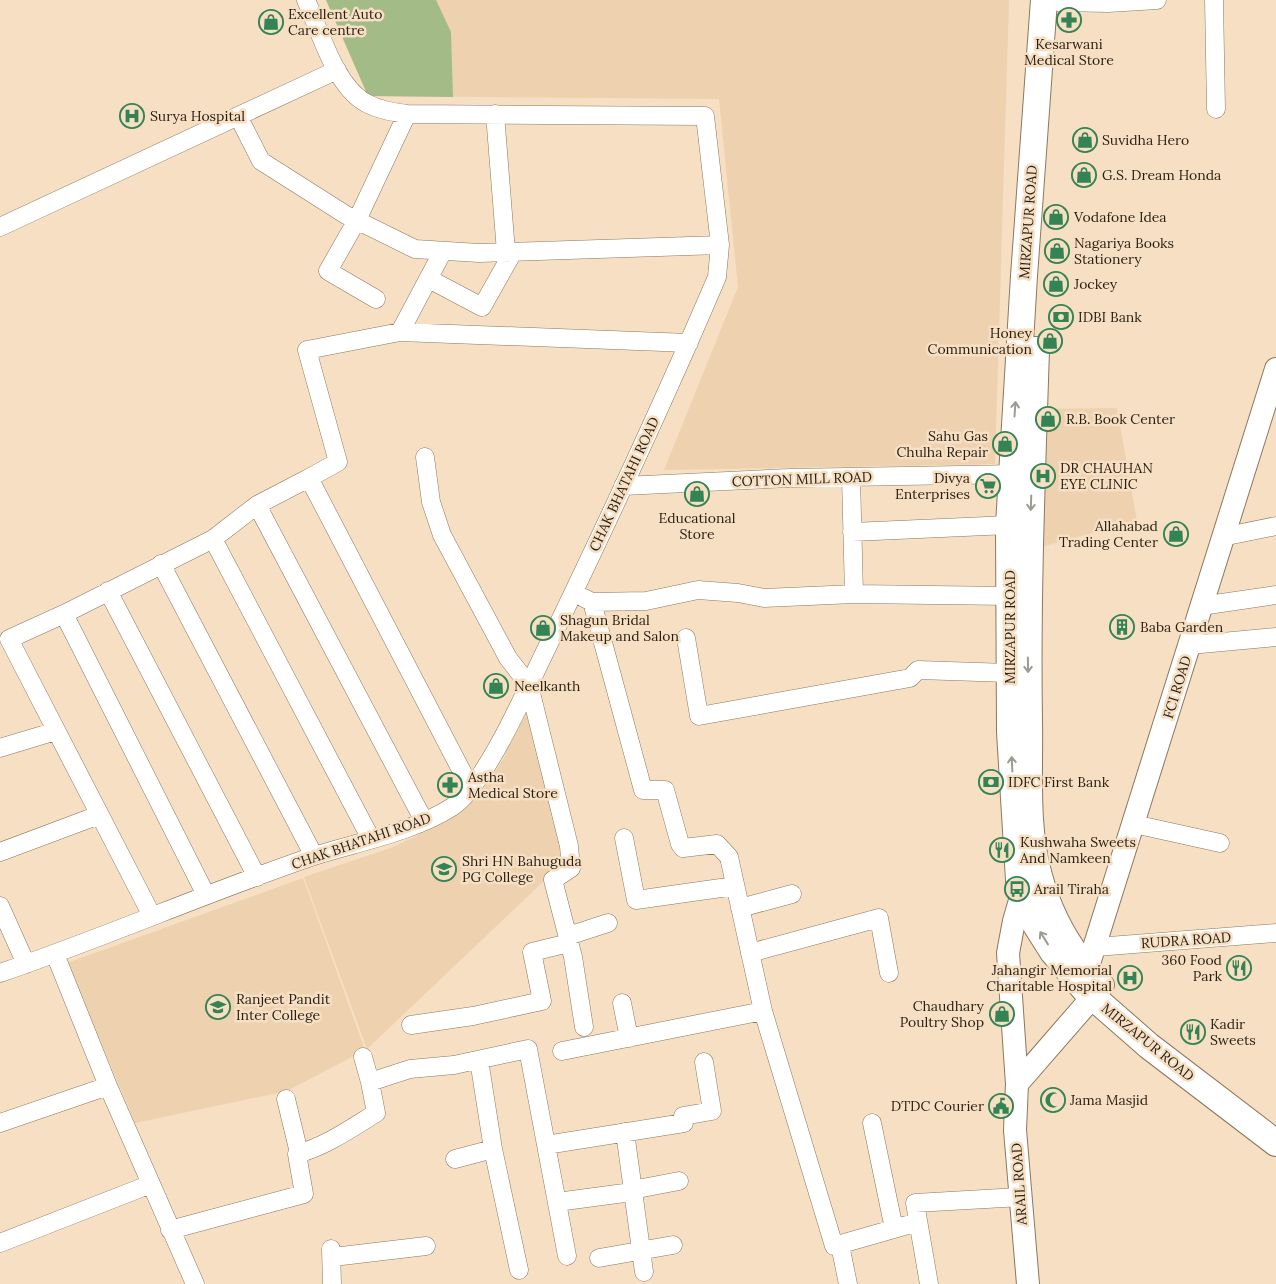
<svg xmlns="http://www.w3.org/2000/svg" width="1276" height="1284" font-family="Lora,serif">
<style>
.built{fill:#eed2b0}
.forest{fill:#a3bb87}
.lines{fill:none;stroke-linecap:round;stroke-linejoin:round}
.minor-casing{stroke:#8d785d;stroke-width:19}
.major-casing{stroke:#8d785d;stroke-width:24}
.highway-casing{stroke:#8d785d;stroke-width:28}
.minor{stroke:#fff;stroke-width:18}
.major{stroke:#fff;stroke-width:22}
.highway{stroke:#fff;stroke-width:26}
.oneway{stroke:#9d9a95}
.labels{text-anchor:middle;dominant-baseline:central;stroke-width:5;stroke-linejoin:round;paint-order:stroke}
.poi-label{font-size:14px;fill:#261e13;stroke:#f6dfc2;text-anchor:start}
.street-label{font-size:14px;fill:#261e13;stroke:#f6dfc2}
</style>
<rect width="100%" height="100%" fill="#f6dfc2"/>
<!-- built -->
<path class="built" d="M326,0h683l-14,464 -331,6 74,-183 -19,-188 -351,-3z
M1117,408l20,113 -96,26 1,-138z
M527,705l39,155 -199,189 -63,-172 87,-29 59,-28 33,-30 21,-32z
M303,878l62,172 -78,41 -152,32 -68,-160z"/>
<!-- forest -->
<path class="forest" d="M326,0h110l15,32 2,65 -85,-1z"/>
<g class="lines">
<defs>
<path id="minor" d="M1214,0l2,109
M1058,2l50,1 49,-3
M495,114l11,138
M238,116l23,45 85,54 69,34 64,4 241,-8
M0,227l337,-157
M429,279l53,28 31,-55
M376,299l-48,-28 29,-51 50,-106
M400,332l43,-81
M425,457l6,45 11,33 66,123 21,27 40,161 2,22 -18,12 20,77 11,70
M851,477l3,117
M309,478l29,-16 -31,-112 93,-18 289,11
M623,486l166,-8 233,-4
M257,505l167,316
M852,532l157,-7
M1222,537l54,-11
M213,539l158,300
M161,564l153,292
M108,591l149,286
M584,598l8,4 54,-1 52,-11 40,3 26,5 90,-4 156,2
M592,602l51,188h22l15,54 3,4 34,-4 12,13 34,154 71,235 84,-24
M1201,606l75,-11
M64,614l142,281
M686,638l13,78 211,-38 8,-8 91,3
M1190,645l86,-8
M0,748l56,-17
M1134,824l86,19
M624,838l12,62 99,-14
M0,852l99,-37
M0,906l26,58
M740,908l52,-14
M152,916l-143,-277 55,-25 149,-75 44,-34 52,-27 162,311
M568,936l40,-13
M1096,947l180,-14
M750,953l129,-35 10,55
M55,954l53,132 87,198
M0,973c106,-36 208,-81 314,-117 44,-14 99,-24 138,-49 32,-21 71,-110 89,-147 61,-126 121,-254 176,-383l3,-32 -15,-129 -298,-2c-14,-2 -28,-4 -41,-11 -31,-17 -46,-72 -60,-103
M622,1003l7,35
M411,1025l62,-9 69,-15 -10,-49 37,-9
M562,1051l201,-40
M363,1057l7,25
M286,1099l13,54
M0,1123l108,-37
M872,1123l22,106
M625,1132l19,140
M546,1145l138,-22 -1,-7 29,-5 -8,-49
M493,1149l26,121
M455,1159l38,-10 -14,-89
M632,1190l47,-9
M557,1202l75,-10
M170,1230l134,-36 -7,-40c29,-8 53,-25 79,-41l-6,-31 40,-13 44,-4 74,-16 39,207
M0,1243l151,-59
M840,1245l8,39
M331,1249l1,35
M333,1257l93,-11
M599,1258l74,-13
M929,1284l-14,-81 105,-6"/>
<path id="major" d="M1023,890l-9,31 -6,32 9,131 -2,46 13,154
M1087,970l189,-601
M1017,1084l86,-99"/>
<path id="highway" d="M1044,0l-20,276 -15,249 1,207 9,148 15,42 19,30 32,38 64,56 127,97
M1036,350c-4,124 -9,247 -7,371 1,50 -4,106 10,155 8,30 22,59 41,84"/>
</defs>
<!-- minor casing -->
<use href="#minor" class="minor-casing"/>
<!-- major casing -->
<use href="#major" class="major-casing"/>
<!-- highway casing -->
<use href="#highway" class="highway-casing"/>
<!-- minor -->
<use href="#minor" class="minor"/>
<!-- major -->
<use href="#major" class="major"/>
<!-- highway -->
<use href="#highway" class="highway"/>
</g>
<!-- one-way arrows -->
<defs><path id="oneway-shaft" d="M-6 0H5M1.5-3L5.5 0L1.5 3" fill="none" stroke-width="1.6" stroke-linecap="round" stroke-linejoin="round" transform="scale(1.25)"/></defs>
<g class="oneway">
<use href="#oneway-shaft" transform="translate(1015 409) rotate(-86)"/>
<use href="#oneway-shaft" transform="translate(1031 503) rotate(92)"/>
<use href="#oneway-shaft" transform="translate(1028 665) rotate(89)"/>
<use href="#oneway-shaft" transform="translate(1012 764) rotate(-93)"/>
<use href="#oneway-shaft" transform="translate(1044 938) rotate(-122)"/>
</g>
<!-- icons -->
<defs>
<symbol id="pharmacy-ring" viewBox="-11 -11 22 22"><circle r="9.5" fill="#f6dfc2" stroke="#338354" stroke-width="1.5"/><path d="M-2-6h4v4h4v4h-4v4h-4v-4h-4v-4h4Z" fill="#338354"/></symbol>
<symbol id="shop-ring" viewBox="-11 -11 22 22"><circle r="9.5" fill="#f6dfc2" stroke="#338354" stroke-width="1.5"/><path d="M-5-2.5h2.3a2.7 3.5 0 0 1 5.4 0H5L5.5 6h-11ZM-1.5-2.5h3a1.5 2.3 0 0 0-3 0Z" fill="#338354"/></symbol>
<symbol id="hospital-ring" viewBox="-11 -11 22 22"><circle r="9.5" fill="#f6dfc2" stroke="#338354" stroke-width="1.5"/><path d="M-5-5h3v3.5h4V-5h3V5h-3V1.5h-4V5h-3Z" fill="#338354"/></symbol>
<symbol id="bank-ring" viewBox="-11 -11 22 22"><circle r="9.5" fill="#f6dfc2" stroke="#338354" stroke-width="1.5"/><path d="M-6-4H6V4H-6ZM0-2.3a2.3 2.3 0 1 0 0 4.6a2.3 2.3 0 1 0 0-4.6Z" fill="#338354"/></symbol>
<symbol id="supermarket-ring" viewBox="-11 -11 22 22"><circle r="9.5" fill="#f6dfc2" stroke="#338354" stroke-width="1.5"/><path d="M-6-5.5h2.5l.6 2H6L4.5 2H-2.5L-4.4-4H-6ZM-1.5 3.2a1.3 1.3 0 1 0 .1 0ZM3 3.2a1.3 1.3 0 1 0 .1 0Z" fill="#338354"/></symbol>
<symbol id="building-ring" viewBox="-11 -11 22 22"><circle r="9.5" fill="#f6dfc2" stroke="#338354" stroke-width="1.5"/><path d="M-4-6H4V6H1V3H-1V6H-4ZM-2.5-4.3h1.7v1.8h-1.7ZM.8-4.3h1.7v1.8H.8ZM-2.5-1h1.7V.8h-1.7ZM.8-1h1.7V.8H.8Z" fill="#338354"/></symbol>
<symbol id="restaurant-ring" viewBox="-11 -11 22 22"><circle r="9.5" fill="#f6dfc2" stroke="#338354" stroke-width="1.5"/><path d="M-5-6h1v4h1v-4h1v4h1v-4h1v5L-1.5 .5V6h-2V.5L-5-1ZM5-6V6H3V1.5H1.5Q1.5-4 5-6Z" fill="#338354"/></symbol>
<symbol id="university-ring" viewBox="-11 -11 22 22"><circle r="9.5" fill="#f6dfc2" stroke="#338354" stroke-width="1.5"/><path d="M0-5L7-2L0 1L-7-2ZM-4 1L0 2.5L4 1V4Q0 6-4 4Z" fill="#338354"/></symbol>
<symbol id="bus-ring" viewBox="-11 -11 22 22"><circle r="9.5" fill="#f6dfc2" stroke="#338354" stroke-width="1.5"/><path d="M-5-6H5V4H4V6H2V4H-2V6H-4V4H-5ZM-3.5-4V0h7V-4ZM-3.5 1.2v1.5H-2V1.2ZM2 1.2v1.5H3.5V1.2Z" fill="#338354"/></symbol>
<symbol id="school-ring" viewBox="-11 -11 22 22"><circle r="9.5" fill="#f6dfc2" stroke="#338354" stroke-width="1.5"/><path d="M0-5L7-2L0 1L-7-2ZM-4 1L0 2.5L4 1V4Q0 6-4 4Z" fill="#338354"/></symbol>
<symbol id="mosque-ring" viewBox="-11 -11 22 22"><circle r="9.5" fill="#f6dfc2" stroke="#338354" stroke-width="1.5"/><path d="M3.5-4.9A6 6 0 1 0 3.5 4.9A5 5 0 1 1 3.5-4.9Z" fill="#338354"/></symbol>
<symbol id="civic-ring" viewBox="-11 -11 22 22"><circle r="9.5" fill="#f6dfc2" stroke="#338354" stroke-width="1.5"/><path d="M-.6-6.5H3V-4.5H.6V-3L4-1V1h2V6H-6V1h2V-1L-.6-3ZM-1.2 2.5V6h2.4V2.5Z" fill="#338354"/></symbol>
</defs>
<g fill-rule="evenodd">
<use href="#pharmacy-ring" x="1055" y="6" width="28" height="28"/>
<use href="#shop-ring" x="257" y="8" width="28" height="28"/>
<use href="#hospital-ring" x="118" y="102" width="28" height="28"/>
<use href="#shop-ring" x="1071" y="126" width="28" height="28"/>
<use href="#shop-ring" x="1070" y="161" width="28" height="28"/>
<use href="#shop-ring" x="1042" y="203" width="28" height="28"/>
<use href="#shop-ring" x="1043" y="237" width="28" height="28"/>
<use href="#shop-ring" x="1042" y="270" width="28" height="28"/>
<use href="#bank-ring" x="1047" y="303" width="28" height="28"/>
<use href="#shop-ring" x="1036" y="327" width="28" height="28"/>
<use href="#shop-ring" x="1034" y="405" width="28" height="28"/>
<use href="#shop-ring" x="991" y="430" width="28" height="28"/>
<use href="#hospital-ring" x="1029" y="462" width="28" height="28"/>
<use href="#supermarket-ring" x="974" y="472" width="28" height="28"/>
<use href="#shop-ring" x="683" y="480" width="28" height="28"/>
<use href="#shop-ring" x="1162" y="520" width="28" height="28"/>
<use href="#building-ring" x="1108" y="613" width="28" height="28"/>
<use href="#shop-ring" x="529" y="614" width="28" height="28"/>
<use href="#shop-ring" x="482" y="672" width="28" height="28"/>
<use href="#bank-ring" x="977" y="768" width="28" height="28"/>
<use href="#pharmacy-ring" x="436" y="771" width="28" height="28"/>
<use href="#restaurant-ring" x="988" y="836" width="28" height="28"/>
<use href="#university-ring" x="430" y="855" width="28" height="28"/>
<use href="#bus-ring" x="1003" y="875" width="28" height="28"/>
<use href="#restaurant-ring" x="1225" y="954" width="28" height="28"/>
<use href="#hospital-ring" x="1116" y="964" width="28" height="28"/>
<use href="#school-ring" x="204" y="993" width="28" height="28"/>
<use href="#shop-ring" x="988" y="1000" width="28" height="28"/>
<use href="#restaurant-ring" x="1179" y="1018" width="28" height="28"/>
<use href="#mosque-ring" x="1039" y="1086" width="28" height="28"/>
<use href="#civic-ring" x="987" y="1092" width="28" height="28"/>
</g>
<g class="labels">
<!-- poi labels -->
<g class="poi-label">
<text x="288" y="14">Excellent Auto<tspan x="288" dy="16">Care centre</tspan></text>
<text x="1069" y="44" text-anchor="middle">Kesarwani<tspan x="1069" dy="16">Medical Store</tspan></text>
<text x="150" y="116">Surya Hospital</text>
<text x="1102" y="140">Suvidha Hero</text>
<text x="1102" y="175">G.S. Dream Honda</text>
<text x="1074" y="217">Vodafone Idea</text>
<text x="1074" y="243">Nagariya Books<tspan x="1074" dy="16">Stationery</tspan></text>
<text x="1074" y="284">Jockey</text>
<text x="1078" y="317">IDBI Bank</text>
<text x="1032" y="333" text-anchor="end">Honey<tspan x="1032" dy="16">Communication</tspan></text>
<text x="1066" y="419">R.B. Book Center</text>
<text x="988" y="436" text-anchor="end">Sahu Gas<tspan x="988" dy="16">Chulha Repair</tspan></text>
<text x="1060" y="468">DR CHAUHAN<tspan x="1060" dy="16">EYE CLINIC</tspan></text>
<text x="970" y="478" text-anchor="end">Divya<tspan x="970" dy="16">Enterprises</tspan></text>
<text x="697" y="518" text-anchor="middle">Educational<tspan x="697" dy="16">Store</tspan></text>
<text x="1158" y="526" text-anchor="end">Allahabad<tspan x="1158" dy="16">Trading Center</tspan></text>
<text x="560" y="620">Shagun Bridal<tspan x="560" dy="16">Makeup and Salon</tspan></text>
<text x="1140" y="627">Baba Garden</text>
<text x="514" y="686">Neelkanth</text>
<text x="468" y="777">Astha<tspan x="468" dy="16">Medical Store</tspan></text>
<text x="1008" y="782">IDFC First Bank</text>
<text x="1020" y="842">Kushwaha Sweets<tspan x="1020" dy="16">And Namkeen</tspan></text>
<text x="462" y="861">Shri HN Bahuguda<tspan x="462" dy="16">PG College</tspan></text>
<text x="1034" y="889">Arail Tiraha</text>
<text x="1222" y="960" text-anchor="end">360 Food<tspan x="1222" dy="16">Park</tspan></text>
<text x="1112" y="970" text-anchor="end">Jahangir Memorial<tspan x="1112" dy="16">Charitable Hospital</tspan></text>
<text x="236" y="999">Ranjeet Pandit<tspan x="236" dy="16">Inter College</tspan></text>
<text x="984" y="1006" text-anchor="end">Chaudhary<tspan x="984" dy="16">Poultry Shop</tspan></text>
<text x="1210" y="1024">Kadir<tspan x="1210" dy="16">Sweets</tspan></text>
<text x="1070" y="1100">Jama Masjid</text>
<text x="984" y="1106" text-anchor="end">DTDC Courier</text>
</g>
<!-- street labels -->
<g class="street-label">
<text transform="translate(1028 222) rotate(-86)">MIRZAPUR ROAD</text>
<text transform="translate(802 479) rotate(-2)">COTTON MILL ROAD</text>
<text transform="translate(624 484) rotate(-65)">CHAK BHATAHI ROAD</text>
<text transform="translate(1010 627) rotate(-90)">MIRZAPUR ROAD</text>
<text transform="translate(1177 687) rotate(-73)">FCI ROAD</text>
<text transform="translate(361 841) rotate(-19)">CHAK BHATAHI ROAD</text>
<text transform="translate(1186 940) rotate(-4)">RUDRA ROAD</text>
<text transform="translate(1148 1042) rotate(39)">MIRZAPUR ROAD</text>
<text transform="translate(1019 1184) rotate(-94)">ARAIL ROAD</text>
</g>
</g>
</svg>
